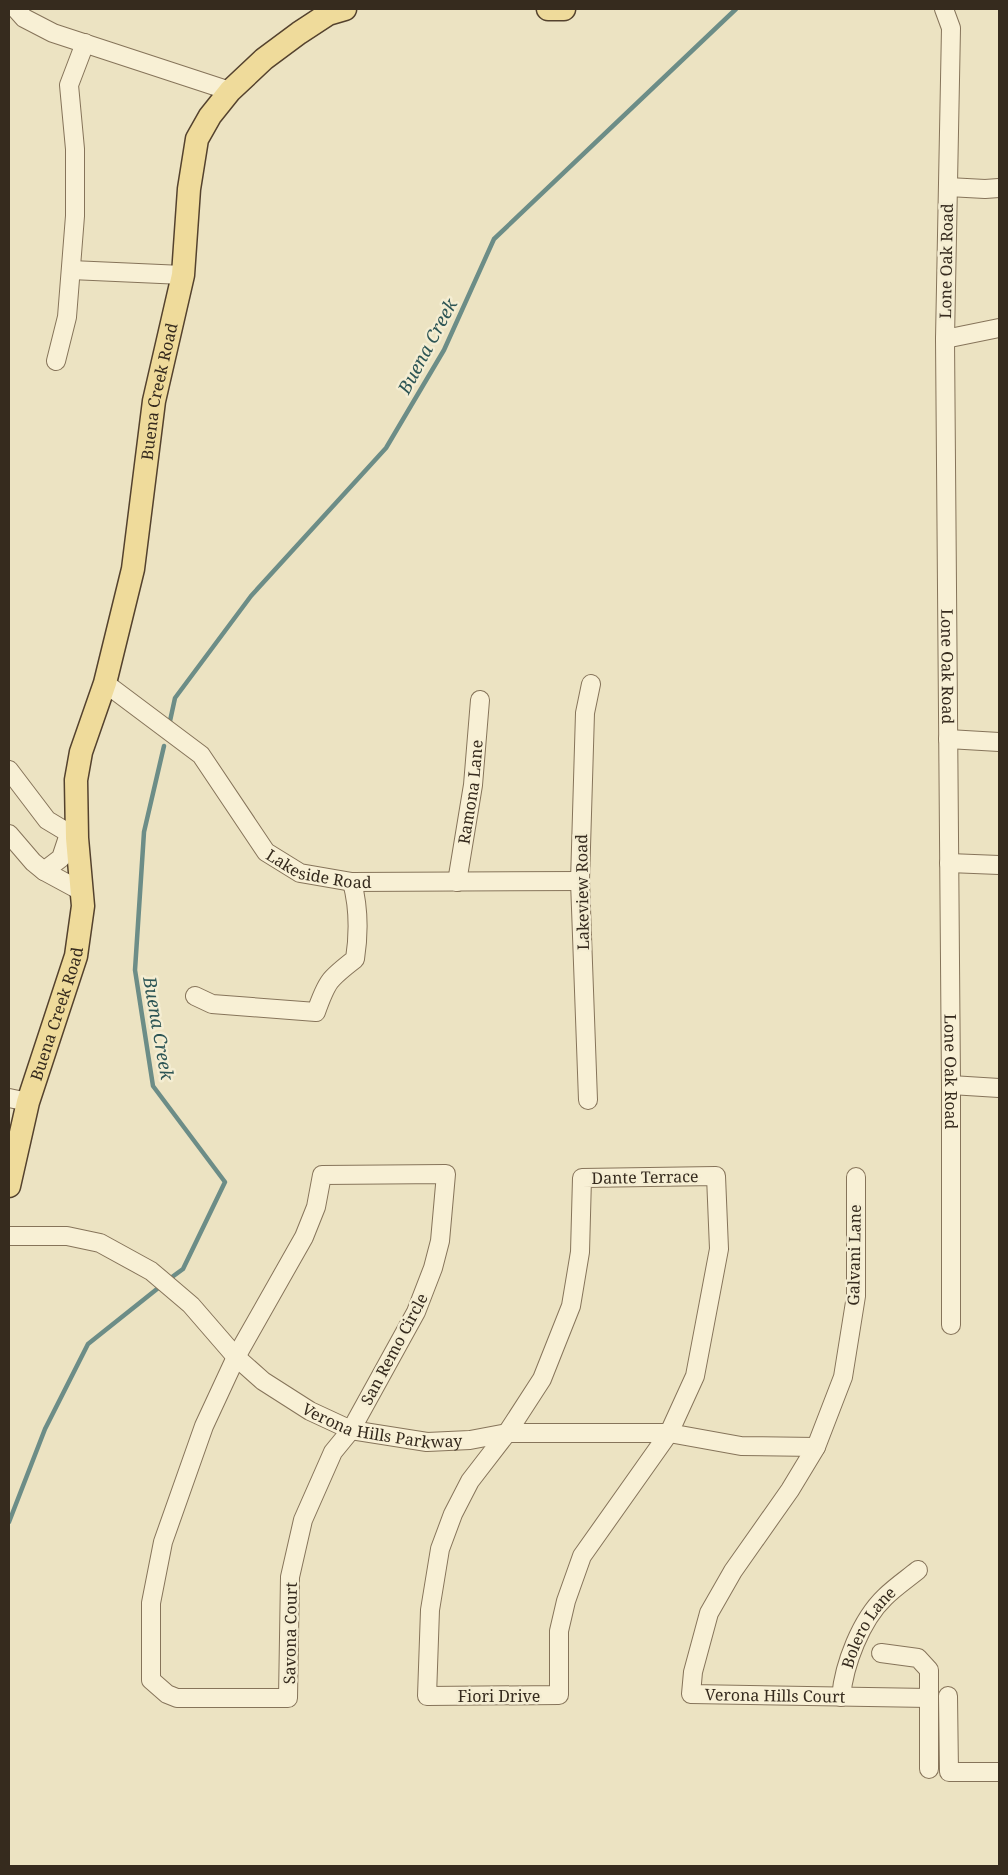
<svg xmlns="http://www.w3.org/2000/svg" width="1008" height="1875" font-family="'Noto Serif',serif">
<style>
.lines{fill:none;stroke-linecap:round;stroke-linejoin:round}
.stream{stroke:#6c8d87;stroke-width:4.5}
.minor-casing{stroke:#86745a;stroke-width:20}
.major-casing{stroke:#54422e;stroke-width:25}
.minor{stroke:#f8f0d5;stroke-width:18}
.major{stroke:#efdb9b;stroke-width:22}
.labels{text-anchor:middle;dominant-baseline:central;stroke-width:5;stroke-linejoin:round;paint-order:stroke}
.street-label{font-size:16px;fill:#362b1e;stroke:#f4edd2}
.water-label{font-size:18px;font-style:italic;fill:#2d5555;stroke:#f4edd2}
</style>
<rect width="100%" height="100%" fill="#ece3c2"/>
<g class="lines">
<!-- stream -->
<path class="stream" d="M170,721l5,-23 76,-102 135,-148 58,-98 50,-111 242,-230
M164,746l-20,86 -9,138 18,116 72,96 -42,87 -15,11
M9,1522l36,-93 43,-85 74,-59"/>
<defs>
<g id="minor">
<path d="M16,9l8,9 29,15 177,58"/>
<path id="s1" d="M944,9l7,19 -6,311 6,746v240"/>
<path d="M948,187l37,2 14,-1"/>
<path d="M71,270l112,5"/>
<path d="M945,339l54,-11"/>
<path d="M56,361l11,-44 8,-101v-67l-6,-64 16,-42"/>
<path id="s2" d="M105,683l96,72 65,97 34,21 52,9 228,-1"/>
<path d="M948,739l51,3"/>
<path d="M9,770l38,50 30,18"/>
<path d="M9,834l24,28 11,9 37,20"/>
<path d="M949,863l50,2"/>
<path d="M44,871l17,-13 8,-24"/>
<path id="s3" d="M457,882l16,-97 7,-85"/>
<path d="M195,996l17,8 104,8c11,-31 13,-33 39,-53 4,-26 4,-51 -3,-77"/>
<path d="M951,1085l48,3"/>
<path d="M9,1098l19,4"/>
<path d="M588,1100l-8,-219 5,-168 6,-29"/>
<path d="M446,1174l-6,67 -7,27 -17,44 -65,118 -18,22 -30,68 -13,57 -2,121h-111l-10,-4 -16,-14v-77l12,-61 41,-116 32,-69 68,-120 12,-30 6,-32z"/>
<path d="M716,1176l3,73 -24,127 -26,57 -87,123 -16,45 -7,30v64l-132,1 3,-86 10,-61 13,-35 17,-33 37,-48 35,-54 29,-73 9,-54 2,-74z"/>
<path id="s4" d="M856,1177v119l-13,81 -27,70 -26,43 -57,81 -24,42 -16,59 -2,22 238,4"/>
<path id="s5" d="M9,1236h58l33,7 51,28 40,34 45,52 27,24 47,30 41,19 76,12 43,-2 37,-7h162l72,13 75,1"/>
<path d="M881,1653l37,5 11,12v99"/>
<path d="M948,1696l1,76h50"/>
<path id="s6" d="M841,1697c3,-33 20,-77 44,-100 10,-10 22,-18 33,-27"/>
</g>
<g id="major">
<path d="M548,9h16"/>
<path id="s7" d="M9,1186l19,-84 48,-146 7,-50 -6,-68 -1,-58 5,-28 24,-69 28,-114 21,-168 29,-126 6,-86 8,-50 13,-23 20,-25 34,-32 35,-26 29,-19 17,-5"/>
</g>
</defs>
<!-- minor casing -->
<use href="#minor" class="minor-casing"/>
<!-- major casing -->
<use href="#major" class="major-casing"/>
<!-- minor -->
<use href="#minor" class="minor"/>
<!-- major -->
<use href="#major" class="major"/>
</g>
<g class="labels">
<!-- street labels -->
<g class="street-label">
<text transform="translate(946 261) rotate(-89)">Lone Oak Road</text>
<text stroke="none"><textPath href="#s7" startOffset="815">Buena Creek Road</textPath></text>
<text stroke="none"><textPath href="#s1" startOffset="659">Lone Oak Road</textPath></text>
<text stroke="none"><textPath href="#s3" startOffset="91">Ramona Lane</textPath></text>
<text stroke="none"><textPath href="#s2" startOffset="294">Lakeside Road</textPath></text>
<text transform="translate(582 892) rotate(-91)">Lakeview Road</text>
<text stroke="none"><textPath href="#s7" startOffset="179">Buena Creek Road</textPath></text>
<text stroke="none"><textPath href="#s1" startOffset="1064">Lone Oak Road</textPath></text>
<text transform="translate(645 1177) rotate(-1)">Dante Terrace</text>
<text transform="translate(854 1255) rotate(-89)">Galvani Lane</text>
<text transform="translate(394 1349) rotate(-62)">San Remo Circle</text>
<text stroke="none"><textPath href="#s5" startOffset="438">Verona Hills Parkway</textPath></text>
<text stroke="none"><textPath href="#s6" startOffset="76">Bolero Lane</textPath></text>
<text transform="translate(290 1633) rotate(-89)">Savona Court</text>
<text x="499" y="1696">Fiori Drive</text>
<text stroke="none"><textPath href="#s4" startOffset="641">Verona Hills Court</textPath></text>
</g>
<!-- water labels -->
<g class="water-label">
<text transform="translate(427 346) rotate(-62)">Buena Creek</text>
<text transform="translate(159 1028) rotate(80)">Buena Creek</text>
</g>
</g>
<!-- border -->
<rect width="1008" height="1875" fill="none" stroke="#362b1e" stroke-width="20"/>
</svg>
